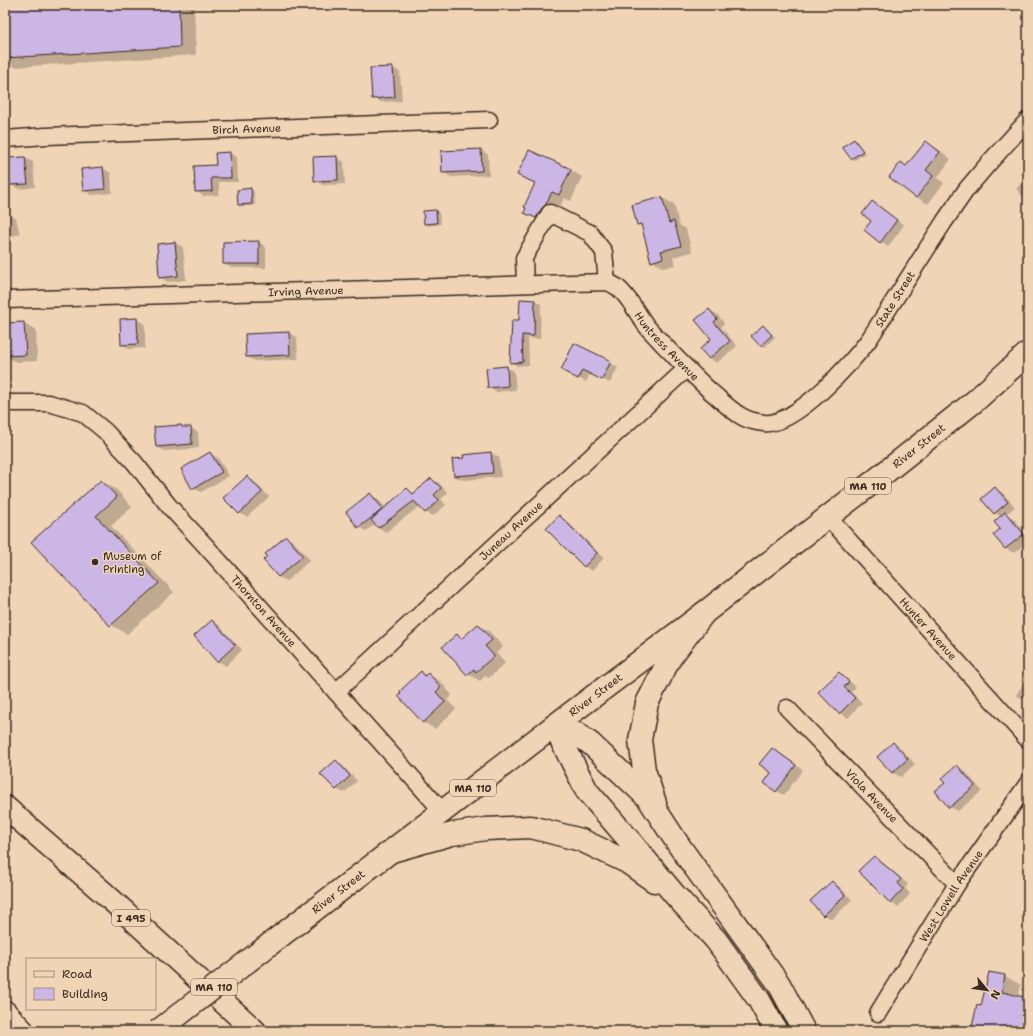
<svg xmlns="http://www.w3.org/2000/svg" width="1033" height="1036" font-family="'Shantell Sans',sans-serif">
<style>
.shadow{fill:#0003}
.building{fill:#ccb6e5;stroke:#3b2a1e}
.lines{fill:none;stroke-linecap:round;stroke-linejoin:round}
.street-casing{stroke:#3b2a1e;stroke-width:19}
.primary-casing{stroke:#3b2a1e;stroke-width:25}
.highway-casing{stroke:#3b2a1e;stroke-width:25}
.street{stroke:#efd4b6;stroke-width:16}
.primary{stroke:#efd4b6;stroke-width:22}
.highway{stroke:#efd4b6;stroke-width:22}
.primary-bridge-casing{stroke:#3b2a1e;stroke-width:25;stroke-linecap:butt}
.primary-bridge{stroke:#efd4b6;stroke-width:22}
.poi-dot{fill:#3b2a1e;stroke:#efd4b6;stroke-width:1.5}
.labels{text-anchor:middle;dominant-baseline:central;stroke-width:3;stroke-linejoin:round;paint-order:stroke}
.shield{fill:#efd4b6;stroke:#715d4c;stroke-width:1}
.shield-label{font-size:10px;font-weight:bold;fill:#3b2a1e}
.street-label{font-size:11px;fill:#3b2a1e;stroke:#efd4b6}
.poi-label{font-size:11px;fill:#3b2a1e;stroke:#efd4b6;text-anchor:start}
</style>
<rect width="100%" height="100%" fill="#efd4b6"/>
<filter id="ink" filterUnits="userSpaceOnUse"><feTurbulence type="fractalNoise" baseFrequency=".025" numOctaves="2"/><feDisplacementMap in="SourceGraphic" scale="8" xChannelSelector="R" yChannelSelector="G"/><feConvolveMatrix kernelMatrix="1 2 1 2 8 2 1 2 1" color-interpolation-filters="sRGB"/></filter>
<g filter="url(#ink)">
<!-- shadow -->
<path class="shadow" d="M5,5h189l2,50 -181,12 -10,-6z
M260,5h39v1h-37z
M393,68l7,4 2,29 -21,1 -8,-4z
M854,140l3,2 8,11 -10,7 -3,-2z
M926,142l12,7 13,10 -14,19 7,5 -16,21 -12,-7 -9,-30z
M481,150l7,5 1,20 -38,2 -8,-5z
M530,151l41,19 11,7 -11,24 -7,-3 -6,13 -10,13 -23,-12 10,-28 -16,-9z
M229,153l8,4 1,25h-19v13l-16,1 -7,-5z
M336,157l8,5 1,22 -22,1 -8,-4z
M25,158l8,4 2,25 -16,2 -8,-4 -2,-26z
M103,168l8,5 1,20 -20,2 -8,-5z
M1028,177v24l-12,-12z
M250,189l4,2 1,14 -12,2 -4,-2z
M662,198l12,6 5,21 7,4 6,23 -19,5 2,8 -11,3 -12,-7 -9,-34 -5,-3z
M873,202l7,5 24,18 -16,22 -7,-5z
M436,211l3,2 2,11 -12,2 -4,-2z
M5,214h3l8,4 4,16 -15,4z
M258,242l8,5v21h-34l-8,-4z
M175,243l8,4 3,33 -18,2 -8,-5z
M521,300l14,1 6,3 -1,35 -12,-1 1,27 -12,1 -6,-4 9,-41z
M709,310l8,4 7,9 -3,4 16,19 -20,17 -8,-5 4,-18z
M137,319l8,5v24l-16,1 -7,-5z
M24,323l12,7 1,31 -21,1 -11,-6v-32z
M763,326l3,2 9,9 -10,10 -4,-2 -8,-9z
M289,333l8,4 1,22 -43,2 -8,-4 -1,-22z
M574,345l44,22 -8,16 -20,-9 -4,8 -17,-8z
M506,367l8,4 2,19 -19,2 -8,-5z
M181,426l4,2h6l7,4 1,16 -34,3 -8,-4z
M210,453l8,5 11,18 -28,16 -8,-4z
M491,453l8,4 2,20 -38,3 -8,-4 10,-17z
M247,477l7,4 15,16 -22,20 -8,-4z
M431,479l8,4 9,10 -7,6 5,6 -13,11 -8,-4 -5,-6 -34,26 -8,-5 -2,-3 -10,7 -7,-4 11,-33 8,5 8,9 21,-19 8,5z
M101,481l16,9 15,17 -21,19 63,66 -47,42 -16,-9 -78,-83z
M995,488l8,5 12,14 -9,7 7,4 15,18v5l-14,12 -8,-4 -11,-14 6,-6 1,-12 -7,-4z
M560,516l7,5 37,37 -12,13 -8,-5z
M286,537l8,5 16,18 -23,21 -8,-4 -14,-17z
M212,621l7,4 23,25 -16,16 -8,-5 -23,-25z
M478,625l12,7 13,15 -7,6 9,10 -16,15 -4,-2 -5,5 -12,-7 -24,-27 13,-12 6,4z
M421,672l6,4 1,-2 12,7 12,14 -5,5 9,9 -21,20 -12,-7z
M839,673l7,5 10,9 -5,5 11,11 -14,15 -8,-5 -21,-21z
M1028,676v26l-12,-7z
M893,744l7,4 15,16 -14,13 -8,-4 -14,-16z
M780,753l23,17 -19,25 -7,-4 -4,-18z
M336,761l7,5 14,15 -13,12 -8,-4z
M957,766l8,5 17,20 -24,20 -8,-4 -4,-24z
M875,857l7,5 26,22 -3,4 5,6 -12,13 -8,-5z
M832,882l7,4 13,14 -20,19 -8,-4z
M990,973l15,3 16,9 -3,12 10,2v32h-54l8,-24z"/>
<!-- building -->
<path class="building" d="M5,5h174l1,42 -175,11z
M393,67l2,30 -23,2 -2,-31z
M854,139l9,12 -12,8 -9,-12z
M926,141l14,11 -14,18 7,6 -17,22 -27,-21 12,-15 5,4z
M481,149l1,22 -40,2 -1,-22z
M529,150l42,19 -12,26 -7,-3 -6,12 -4,4 -6,10 -12,-5 2,-5 -2,-1 11,-24 -18,-8z
M230,152l1,26h-20l1,13 -17,1 -1,-26 22,-1 -1,-12z
M337,156l1,24 -24,1 -1,-24z
M25,157l3,27 -18,1 -2,-27z
M103,167l2,22 -22,2 -2,-22z
M251,188l1,16 -14,1 -1,-15z
M662,197l7,26 5,-2 7,25 -20,5 2,7 -12,4 -10,-38 -4,1 -5,-20z
M872,201l25,19 -17,23 -16,-13 7,-9 -9,-7z
M436,210l1,13 -13,1 -1,-13z
M259,241v23h-36v-22z
M175,242l3,34 -19,2 -2,-34z
M520,299l15,1 -1,36 -12,-1 1,27 -13,1 2,-43h7z
M709,309l8,10 -3,3 16,19 -21,18 -9,-10 11,-10 -16,-19z
M137,318l1,26 -17,1 -1,-26z
M24,322l2,33 -21,1v-33z
M763,325l9,10 -12,11 -9,-10z
M289,332l1,23 -44,2 -1,-23z
M574,343l37,18 -9,19 -20,-10 -4,9 -17,-9z
M507,366l1,20 -20,2 -2,-20z
M181,425l1,2h9l1,17 -36,3 -2,-20z
M210,452l12,20 -30,17 -11,-20z
M491,452l2,21 -39,3 -2,-17 12,-1 -1,-3z
M247,476l15,16 -23,22 -16,-16z
M431,478l10,10 -7,7 5,5 -14,13 -11,-12 -36,27 -7,-8 36,-32 6,6z
M101,480l16,17 -21,19 63,67 -49,43 -79,-84z
M995,487l13,15 -14,12 -13,-15z
M370,493l13,16 -25,19 -12,-16z
M1005,512l19,22 -19,15 -12,-14 7,-6 -6,-7z
M559,515l38,38 -13,14 -38,-38z
M286,536l17,20 -25,21 -15,-17 4,-4 -2,-2z
M212,620l23,25 -18,17 -23,-26z
M478,624l14,16 -7,6 9,10 -18,16 -2,-3 -7,6 -25,-28 15,-13 4,5z
M421,671l4,5 3,-3 13,14 -5,5 9,10 -22,21 -25,-27 3,-3 -1,-2z
M839,672l10,10 -5,5 11,11 -16,16 -21,-22z
M893,742l15,17 -16,14 -15,-16z
M772,748l24,17 -20,27 -12,-9 7,-10 -12,-9z
M336,760l14,16 -14,14 -16,-16z
M957,765l18,21 -26,22 -14,-17 10,-8 -4,-4z
M874,856l27,23 -3,4 5,6 -13,14 -32,-32z
M832,881l13,14 -22,21 -13,-15z
M989,972l16,3 -3,17 26,6v11l-5,22h-52l6,-26 4,1z"/>
<g class="lines">
<defs>
<g id="street">
<path id="s1" d="M5,139l41,-3 443,-16"/>
<path d="M525,284l-1,-26 26,-45 40,20 14,19 3,30"/>
<path id="s2" d="M5,300l602,-18c3,1 7,3 10,5 13,10 21,29 31,41 20,22 41,43 62,63 10,8 19,18 31,25 6,4 15,6 23,7 30,4 89,-61 106,-85l74,-116 22,-32 22,-26 40,-44"/>
<path id="s3" d="M5,403h44l34,10 22,18 29,31 35,44 35,38 239,268"/>
<path id="s4" d="M828,517l200,223"/>
<path id="s5" d="M336,692l350,-323"/>
<path id="s6" d="M787,708l170,176"/>
<path id="s7" d="M878,1013l79,-129 71,-101"/>
</g>
<g id="primary">
<path id="s8" d="M270,944l284,-218 150,-113 173,-134 98,-78 53,-48"/>
</g>
<path id="highway" d="M554,726l23,8 14,10 57,54 32,49 99,137 25,47
M554,726l33,65 43,50 44,53 42,46 43,60 17,31
M655,803l-11,-33 -4,-30 7,-37 23,-45 34,-45
M5,807l100,87 150,137
M392,851l60,-17 34,-5 45,-2 50,13 46,22 27,19
M5,1012l18,19"/>
</defs>
<!-- street casing -->
<use href="#street" class="street-casing"/>
<!-- primary casing -->
<use href="#primary" class="primary-casing"/>
<!-- highway casing -->
<use href="#highway" class="highway-casing"/>
<!-- street -->
<use href="#street" class="street"/>
<!-- primary -->
<use href="#primary" class="primary"/>
<!-- highway -->
<use href="#highway" class="highway"/>
<defs>
<path id="primary-bridge" d="M158,1031l112,-87"/>
</defs>
<!-- primary-bridge casing -->
<use href="#primary-bridge" class="primary-bridge-casing"/>
<!-- primary-bridge -->
<use href="#primary-bridge" class="primary-bridge"/>
</g>
</g>
<!-- markers -->
<circle class="poi-dot" cx="95" cy="562" r="4"/>
<g class="labels">
<!-- shield labels -->
<g class="shield">
<rect x="845" y="478" width="46" height="16" rx="3"/>
<rect x="450" y="780" width="46" height="16" rx="3"/>
<rect x="112" y="910" width="38" height="16" rx="3"/>
<rect x="191" y="979" width="46" height="16" rx="3"/>
</g>
<g class="shield-label">
<text x="868" y="486">MA 110</text>
<text x="473" y="788">MA 110</text>
<text x="131" y="918">I 495</text>
<text x="214" y="987">MA 110</text>
</g>
<!-- street labels -->
<g class="street-label">
<text stroke="none"><textPath href="#s1" startOffset="242">Birch Avenue</textPath></text>
<text stroke="none"><textPath href="#s2" startOffset="301">Irving Avenue</textPath></text>
<text stroke="none"><textPath href="#s2" startOffset="1003">State Street</textPath></text>
<text stroke="none"><textPath href="#s2" startOffset="691">Huntress Avenue</textPath></text>
<text stroke="none"><textPath href="#s8" startOffset="818">River Street</textPath></text>
<text stroke="none"><textPath href="#s5" startOffset="238">Juneau Avenue</textPath></text>
<text stroke="none"><textPath href="#s3" startOffset="348">Thornton Avenue</textPath></text>
<text stroke="none"><textPath href="#s4" startOffset="150">Hunter Avenue</textPath></text>
<text stroke="none"><textPath href="#s8" startOffset="410">River Street</textPath></text>
<text stroke="none"><textPath href="#s6" startOffset="122">Viola Avenue</textPath></text>
<text stroke="none"><textPath href="#s8" startOffset="86">River Street</textPath></text>
<text stroke="none"><textPath href="#s7" startOffset="138">West Lowell Avenue</textPath></text>
</g>
<!-- poi labels -->
<g class="poi-label">
<text x="103" y="556">Museum of<tspan x="103" dy="13">Printing</tspan></text>
</g>
</g>
<!-- margin -->
<rect width="1033" height="1036" fill="none" stroke="#efd4b6" stroke-width="20"/>
<rect x="10" y="10" width="1013" height="1016" fill="none" stroke="#3b2a1e" stroke-width="1.5" filter="url(#ink)"/>
<!-- legend -->
<rect x="26" y="958" width="130" height="52" fill="#efd4b6" stroke="#a79079"/>
<rect x="34" y="971" width="20" height="6" fill="#efd4b6" stroke="#a79079"/>
<text x="62" y="978" font-size="12" fill="#3b2a1e">Road</text>
<rect x="34" y="988" width="20" height="12" fill="#ccb6e5" stroke="#a79079"/>
<text x="62" y="998" font-size="12" fill="#3b2a1e">Building</text>
<!-- north arrow -->
<g transform="translate(987 990) rotate(119)" stroke="#efd4b6" stroke-width="3" paint-order="stroke">
<path d="M0-3L7 15L0 10L-7 15Z" fill="#3b2a1e"/>
<text y="-6" font-size="11" font-weight="bold" text-anchor="middle" fill="#3b2a1e">N</text>
</g>
</svg>
